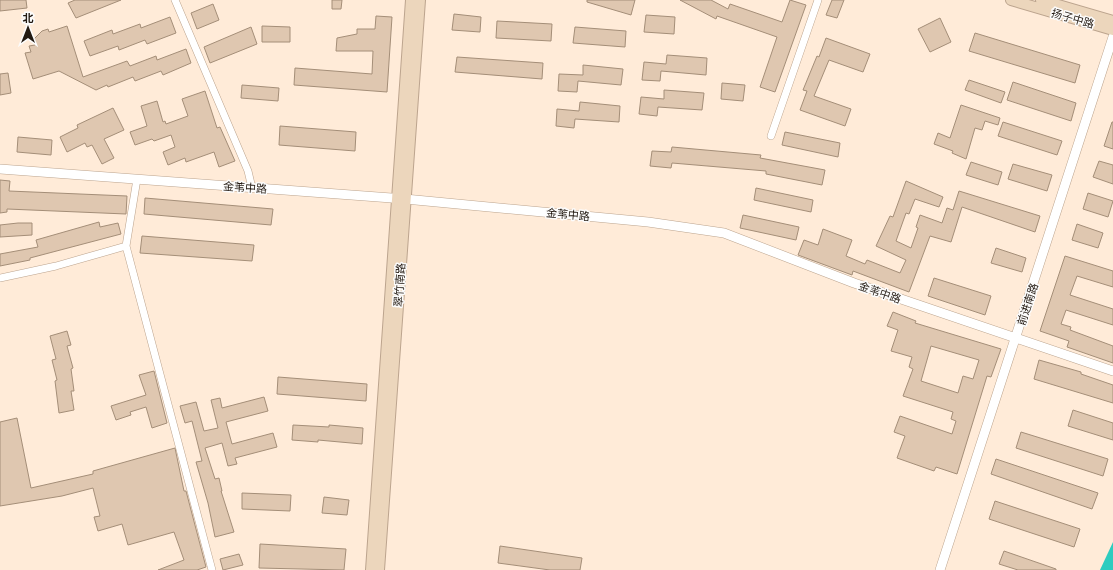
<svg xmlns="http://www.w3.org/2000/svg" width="1113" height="570" font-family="Lato,'Noto Sans SC',sans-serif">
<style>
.water{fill:#2dccbf}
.building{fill:#dfc7b0;stroke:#a48e78;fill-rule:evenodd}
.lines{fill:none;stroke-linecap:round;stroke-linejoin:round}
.minor-casing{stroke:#bca48e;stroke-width:8}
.tertiary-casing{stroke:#bca48e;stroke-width:10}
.secondary-casing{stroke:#bca48e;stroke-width:12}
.minor{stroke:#fff;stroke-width:7}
.tertiary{stroke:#fff;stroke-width:9}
.secondary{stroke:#ecd6bc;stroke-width:10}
.labels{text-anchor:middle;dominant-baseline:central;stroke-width:3;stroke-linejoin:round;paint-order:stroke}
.street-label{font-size:11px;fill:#231a12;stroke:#fcfcfc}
</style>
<rect width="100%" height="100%" fill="#ffebd8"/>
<!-- water -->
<path class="water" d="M1113,542v28h-13z"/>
<!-- building -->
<path class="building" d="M0,0h26l1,8 -27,3z
M75,0h46l-45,18 -8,-15z
M332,0h10l-1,9h-9z
M587,0h48l-4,15 -44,-13z
M680,0h31l17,9 2,-5 52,18 8,-22 16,5 -31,87 -15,-5 17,-50 -60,-21 -1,3z
M832,0h12l-7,18 -11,-3z
M213,4l6,16 -22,9 -6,-16z
M454,14l27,3 -1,15 -28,-2z
M646,15l29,2 -1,17 -30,-2z
M376,16l16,1 -5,75 -93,-7 1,-17 77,6 1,-23h-37l1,-13 20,-4v-5h18z
M170,17l6,16 -29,11 -2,-4 -26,10 -1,-4 -28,10 -6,-15 28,-11 1,4 27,-10 1,4z
M940,18l11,24 -21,10 -12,-23z
M497,21l55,3 -1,17 -55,-3z
M67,26l16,51 44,-16 3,5 26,-10 1,4 29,-11 5,14 -28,12 -2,-4 -26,10 -2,-4 -25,10 -1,-2 -11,5 -37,-19 -26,8 -8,-26 6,-1 -2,-6 6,-1 -1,-6 8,-8 6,-2 1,3z
M262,26l28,1v15h-28z
M251,27l6,17 -47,19 -6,-16z
M575,27l51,4 -1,16 -52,-4z
M975,33l105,32 -5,18 -106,-32z
M826,38l44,16 -7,18 -34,-12 -15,36 37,13 -6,17 -45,-16 7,-19 -4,-1 14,-34 2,1z
M667,55l40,3 -1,17 -45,-4 -1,10 -18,-1 2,-18 22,2z
M457,57l86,6 -1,16 -87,-7z
M583,65l40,4 -2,16 -43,-4 -1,11 -19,-1 1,-17 24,1z
M8,73l3,20 -11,2v-21z
M969,80l36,12 -4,11 -36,-13z
M1013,82l63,21 -5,18 -64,-21z
M722,83l23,2 -2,16 -22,-2z
M242,85l37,3 -1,13 -37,-3z
M664,90l40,3 -2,17 -44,-3 -1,9 -18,-2 2,-17 23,2z
M205,91l12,37 3,-1 15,34 -16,6 -5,-15 -28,10 -1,-4 -17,7 -5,-13 12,-5 -4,-12 -17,6 -2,-2 -17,6 -5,-13 17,-6 -6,-20 16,-5 6,21 2,-1 1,3 22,-8 -6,-17z
M580,102l40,4 -1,16 -44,-3 -1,9 -18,-2 1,-17 22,2z
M961,105l39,13 -2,7 -13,-4 -3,9 -7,-2 -9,31 -14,-6 1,-2 -19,-7 4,-11 12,5z
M113,108l11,22 -20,9 10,19 -12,6 -10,-19 -5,2 -2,-4 -18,9 -7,-15 18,-9 -1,-3z
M1003,122l59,19 -5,14 -59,-19z
M1112,122h1v27l-9,-3z
M280,126l76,6 -1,19 -76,-6z
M785,132l55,11 -2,14 -56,-12z
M18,137l34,3 -1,15 -34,-3z
M672,147l89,8 -1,3 65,12 -3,15 -56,-11v-3l-94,-8 -1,5 -21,-2 2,-15 19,1z
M1099,161l14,4v19l-20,-7z
M971,162l31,10 -4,13 -32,-10z
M1013,164l39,11 -5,16 -39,-12z
M0,180l10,1 -1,10 118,5 -1,18 -119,-5v3l-7,1z
M906,181l37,16 -4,10 -24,-8 -6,15 -3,-1 -10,28 15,7 7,-20 -2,-1 4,-12 22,8 5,-15 6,2 6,-19 81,25 -5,16 -73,-25 -11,35 -21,-6 -21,56 -56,-21 -1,4 -54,-20 6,-15 14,5 5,-16 29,11 -6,16 19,8 2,-4 33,13 6,-13 -30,-14 14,-30 3,1z
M756,188l57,12 -2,12 -57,-12z
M1088,193l25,8 -5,16 -25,-8z
M145,198l128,11 -2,16 -127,-11z
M743,215l56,12 -3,13 -56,-12z
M99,222l1,5 18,-4 3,11 -91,24v2l-30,6v-12l38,-7 -2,-7z
M18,223h14v12l-32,2v-12z
M1077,224l26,9 -5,15 -26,-8z
M142,236l112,9 -2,16 -112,-8z
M996,248l30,10 -4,14 -31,-9z
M1065,256l48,15v16l-36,-11 -7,19 43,14v16l-47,-15 -5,14 10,3 -1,3 43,16v17l-46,-16 2,-6 -29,-10z
M934,278l57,18 -6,19 -57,-19z
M893,312l23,9 -1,2 86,26 -10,28 -4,-1 -30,98 -21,-7 -2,4 -37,-13 8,-22 -11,-4 6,-16 52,18 4,-13 -5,-2 2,-7 -50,-16 10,-27 -4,-2 3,-10 -21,-6 7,-21 -11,-4zM931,346l48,14 -6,19 -10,-3 -5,17 -37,-12z
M67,331l4,14 -4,1 6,22 -2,1 3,22h-3l3,19 -15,3 -4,-32 2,-1 -5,-20 4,-1 -6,-23z
M1039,360l42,12v2l32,11v18l-79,-24z
M154,371l13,52 -15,5 -6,-21 -16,5 1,3 -15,5 -5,-14 35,-11 -7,-20z
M278,377l89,7 -1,17 -89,-7z
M264,397l4,14 -42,11 6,22 41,-11 4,14 -42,11 2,6 -9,2 -6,-23 -17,5 10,31 4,-1 3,13h-1l13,41 -19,5 -7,-34 -12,-41 6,-1 -10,-40 -7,2 -5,-17 16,-4 8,29 14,-3 -7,-28 9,-2 2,10z
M1073,410l40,13v17l-45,-14z
M17,418l14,70 62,-14v-3l82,-23 9,43h2l20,76 -9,3h-39l26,-10 -10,-28 -46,13 -6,-21 -24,7 -4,-14 6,-1 -7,-28 -31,8 -62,10v-84z
M293,425l36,2v-2l34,3 -1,16 -44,-4v2l-26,-2z
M1021,432l87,27 -5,17 -87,-28z
M996,459l102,34 -6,16 -101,-35z
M242,493l49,2 -1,16 -48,-2z
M324,497l25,3 -2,15 -25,-2z
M995,501l85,28 -6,18 -85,-28z
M260,544l86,5 -2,21 -85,-2z
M500,546l82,12 -2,12h-30l-52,-7z
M1004,551l52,18v1h-38l-19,-6z
M239,554l4,11 -20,5 -3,-11z"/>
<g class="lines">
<defs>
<path id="minor" d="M175,0l73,171 4,17
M771,136l47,-136
M137,179l-11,67 86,324
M0,278l56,-12 70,-20"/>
<path id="tertiary" d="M0,169l405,30 243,23 76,11 130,50 259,88
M940,570l173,-533"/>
<path id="secondary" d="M1011,0l102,30
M1041,0l72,21
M371,570l40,-570
M379,570l41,-570"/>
</defs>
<!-- minor casing -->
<use href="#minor" class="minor-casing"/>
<!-- tertiary casing -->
<use href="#tertiary" class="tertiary-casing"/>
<!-- secondary casing -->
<use href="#secondary" class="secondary-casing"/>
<!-- minor -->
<use href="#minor" class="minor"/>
<!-- tertiary -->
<use href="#tertiary" class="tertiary"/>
<!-- secondary -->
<use href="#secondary" class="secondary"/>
</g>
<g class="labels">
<!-- street labels -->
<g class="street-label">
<text transform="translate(1073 18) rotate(16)">扬子中路</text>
<text transform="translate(245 187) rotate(4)">金苇中路</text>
<text transform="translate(568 214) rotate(5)">金苇中路</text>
<text transform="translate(399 285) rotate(-86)">翠竹南路</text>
<text transform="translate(880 292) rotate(19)">金苇中路</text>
<text transform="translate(1027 304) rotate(-72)">前进南路</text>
</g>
</g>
<!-- north arrow -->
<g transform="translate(28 28)" stroke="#fcfcfc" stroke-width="3" paint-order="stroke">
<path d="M0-3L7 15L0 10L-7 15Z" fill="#231a12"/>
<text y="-6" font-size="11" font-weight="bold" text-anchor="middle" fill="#231a12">北</text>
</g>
</svg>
